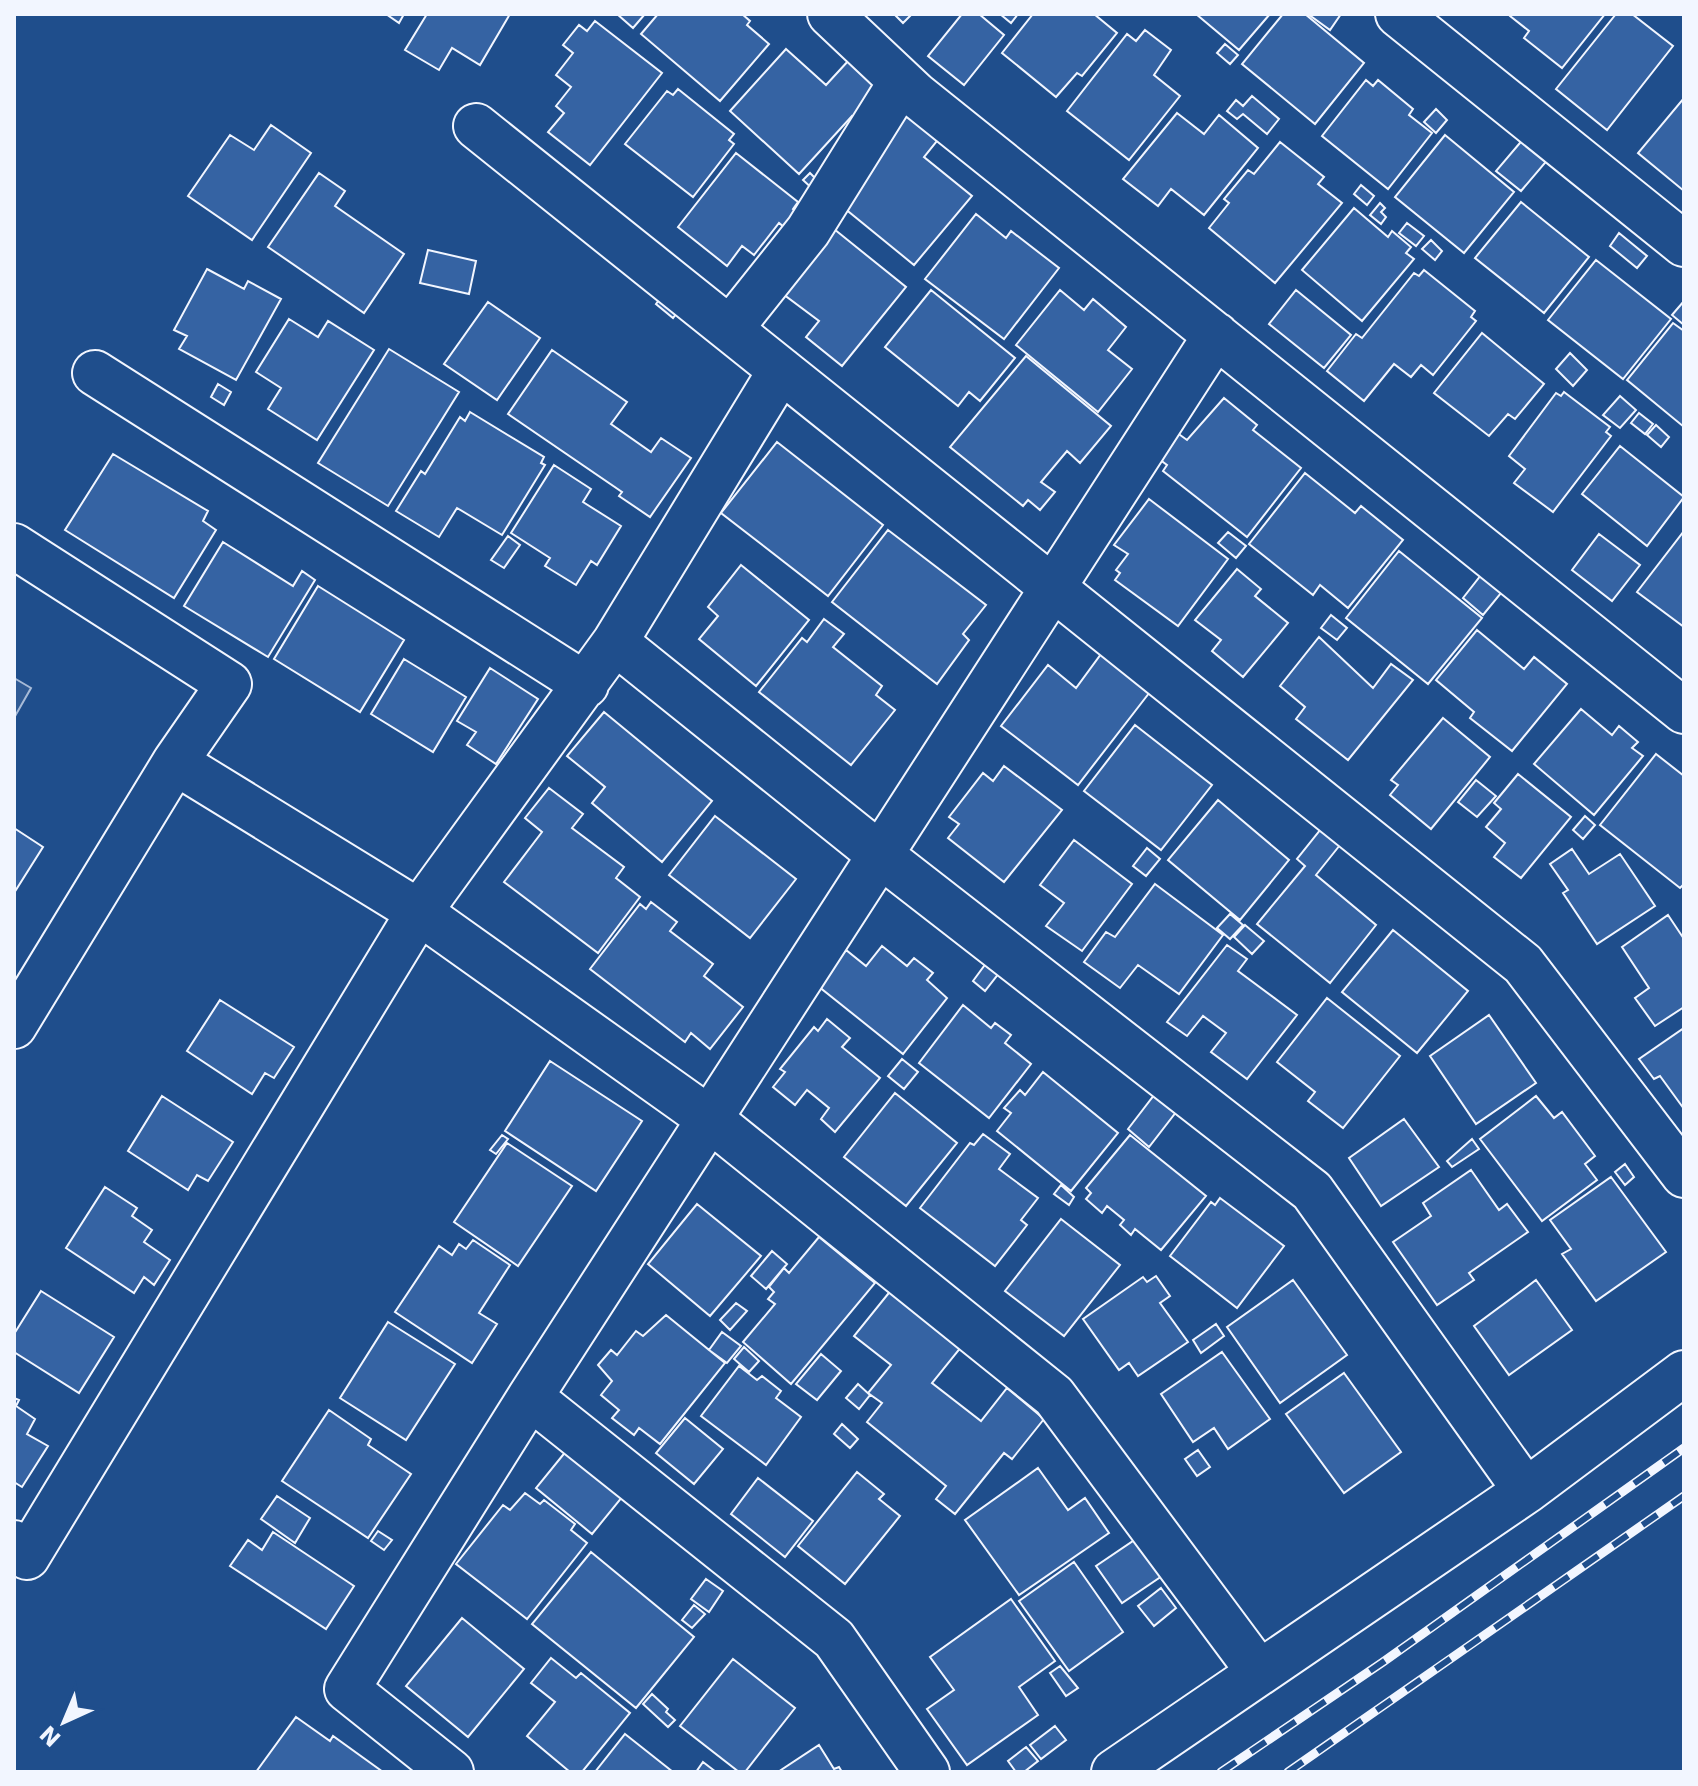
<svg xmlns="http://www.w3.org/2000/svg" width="1698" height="1786" font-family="'DejaVu Sans',sans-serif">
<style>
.parking{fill:#305b95;stroke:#a8bbd7;stroke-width:2}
.building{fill:#3563a3;stroke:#f2f6ff;stroke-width:2}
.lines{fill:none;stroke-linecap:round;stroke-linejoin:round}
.minor-casing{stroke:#f2f6ff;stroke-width:48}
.minor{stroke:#1f4e8c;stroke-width:44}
.rail-casing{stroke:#f2f6ff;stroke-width:9}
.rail{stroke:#1f4e8c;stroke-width:6;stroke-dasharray:18;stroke-linecap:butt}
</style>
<rect width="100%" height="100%" fill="#1f4e8c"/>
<!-- parking -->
<path class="parking" d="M14,678l17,10 -17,30z"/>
<!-- building -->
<path class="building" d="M386,14h18l-5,9z
M427,14h83l-30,51 -28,-17 -13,22 -34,-20z
M617,14h28l-12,14z
M658,14h84l8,7 -3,4 22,19 -49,57 -79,-67z
M894,14h18l-9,9z
M962,14h17l25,21 -40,50 -36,-29z
M1000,14h18l-7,9z
M1033,14h61l23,19 -35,43 -5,-3 -21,24 -54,-44z
M1196,14h74l-31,36z
M1283,14h22l59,49 -49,61 -73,-60z
M1308,14h33l-11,16z
M1511,14h94l-43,54 -38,-30 5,-7 -19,-15z
M1616,14h16l41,32 -66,84 -51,-41z
M595,21l67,52 -72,92 -42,-33 16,-19 -8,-7 15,-19 -15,-12 17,-22 -10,-8 16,-20 8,6z
M1145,30l26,20 -17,25 26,21 -51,64 -62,-49 60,-77 9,7z
M1225,44l13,11 -8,9 -13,-11z
M786,49l40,36 23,-25 38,35 -26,30 -9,-9 -53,58 -69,-63z
M1366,80l7,6 5,-6 35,29 -4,6 23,18 -44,56 -66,-53z
M678,89l56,45 -5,6 5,4 -41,53 -68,-53 42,-53 6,4z
M1252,96l27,23 -12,15 -24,-20 -6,5 -10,-8 9,-11 7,6z
M1684,98v93l-46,-38z
M904,106l37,30 -17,21 48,39 -58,69 -76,-62z
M1436,109l11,11 -11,13 -12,-11z
M1177,113l27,21 15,-19 39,33 -54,67 -33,-26 -13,17 -35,-27z
M271,125l40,28 -59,87 -64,-44 42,-61 24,15z
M1445,135l69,57 -50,61 -69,-56z
M1525,137l25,20 -29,34 -25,-20z
M1280,142l44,35 -6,7 24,19 -67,80 -66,-55 20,-25 -5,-4 24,-29 6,4z
M736,153l62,49 -5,7 9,8 -12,15 -11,-9 -25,32 -12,-9 -15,20 -49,-39z
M319,173l26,18 -10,15 69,48 -40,59 -96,-66z
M810,173l12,12 -6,7 -13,-12z
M1361,185l13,11 -7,9 -13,-11z
M1521,202l68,55 -45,56 -69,-55z
M1380,203l5,5 -4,4 5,5 -5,7 -11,-9z
M1354,208l34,29 4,-6 19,16 -5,6 8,6 -52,62 -60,-51z
M976,214l30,24 5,-7 48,37 -55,71 -79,-60z
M1407,223l17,13 -8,10 -17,-13z
M834,229l72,58 -64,79 -36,-29 13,-16 -36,-27z
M1619,233l28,23 -10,12 -27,-22z
M1431,240l11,11 -7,9 -13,-11z
M428,250l48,11 -7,33 -49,-11z
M1596,260l75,59 -48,60 -75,-59z
M207,269l37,20 4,-8 33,18 -45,81 -57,-31 8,-13 -13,-6z
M1424,270l51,41 -4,6 5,4 -43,54 -12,-10 -10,12 -17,-13 -30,37 -37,-30 29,-37 6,4 52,-65 5,3z
M931,290l84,68 -35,43 -11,-9 -11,14 -73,-59z
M1060,290l24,20 9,-11 33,28 -18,23 24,19 -34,43 -82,-67z
M1296,290l55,45 -27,33 -55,-44z
M662,296l18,13 -7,9 -17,-14z
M1684,301v24l-12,-10z
M488,302l52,36 -43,62 -53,-36z
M289,319l29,18 10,-16 46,29 -57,90 -49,-31 13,-21 -25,-16z
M1673,323l11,8v96l-57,-47z
M1482,333l62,51 -29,35 -7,-5 -19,22 -55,-43z
M389,349l70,43 -71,114 -70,-43z
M552,350l75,52 -16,22 40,28 10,-14 30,20 -41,59 -31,-21 3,-4 -114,-78z
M1570,353l17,17 -14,16 -17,-17z
M1026,356l85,70 -31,37 -13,-12 -26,31 14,10 -15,18 -12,-10 -5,6 -73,-59z
M218,384l13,8 -7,13 -13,-8z
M1564,392l46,35 -4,5 5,4 -58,76 -39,-29 11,-14 -16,-13 47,-63 5,3z
M1620,396l16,14 -16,18 -17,-13z
M1224,398l33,27 -4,5 48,38 -54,69 -84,-66 4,-6 -12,-9 21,-24 11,8z
M470,412l74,45 -3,6 4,2 -43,70 -45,-27 -18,29 -43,-26 25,-40 4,3 35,-57 5,4z
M1639,413l14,11 -8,10 -14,-11z
M1656,425l13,12 -8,10 -14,-12z
M777,442l106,83 -55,71 -107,-83z
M1620,446l64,51 -37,49 -65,-52z
M113,454l95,57 -5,10 13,9 -42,68 -109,-68z
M554,465l37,24 -8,13 38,24 -24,39 -6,-4 -15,24 -31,-19 5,-8 -39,-25z
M1305,473l50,40 6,-7 42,34 -55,68 -28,-23 -7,10 -64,-51z
M1149,499l79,60 -50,67 -63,-46 5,-7 -4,-3 12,-16 -14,-9z
M888,530l98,75 -23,29 6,6 -32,44 -105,-82z
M1684,531v96l-47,-35z
M1228,532l18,14 -10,12 -18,-15z
M1599,534l41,31 -28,36 -40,-31z
M508,536l12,9 -16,23 -13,-8z
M223,542l70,44 9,-15 13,9 -47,77 -84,-51z
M1399,551l83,67 -54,66 -82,-66z
M741,565l68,55 -53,66 -57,-47 19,-23 -10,-9z
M1237,569l24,20 -6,7 33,27 -45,54 -31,-26 9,-11 -26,-20z
M1485,570l21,17 -23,28 -20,-17z
M318,586l86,54 -44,72 -86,-53z
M1331,615l16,13 -10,12 -16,-12z
M824,619l20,15 -11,13 49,39 -6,9 19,15 -44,55 -92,-73 43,-54 5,4z
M1477,630l47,39 10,-12 33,27 -55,67 -42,-33 4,-6 -38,-32z
M1319,637l54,51 18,-24 22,16 -65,80 -52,-41 9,-12 -25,-21z
M1104,650l49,38 -75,97 -77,-59 47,-61 28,23z
M404,659l62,38 -33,55 -62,-38z
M490,668l48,31 -42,65 -29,-19 9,-13 -19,-11z
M1581,709l31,26 7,-9 19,16 -6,6 11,8 -49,59 -60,-51z
M604,712l108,89 -50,61 -70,-59 13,-16 -38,-31z
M1443,718l47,39 -59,72 -41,-34 8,-10 -7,-5z
M1135,725l77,60 -51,65 -77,-59z
M1656,754l28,22v108l-4,4 -80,-63z
M1004,766l58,44 -58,72 -56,-44 11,-14 -10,-7 34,-44 10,8z
M1518,774l53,43 -50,61 -27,-21 11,-14 -19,-16 15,-18 -7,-6z
M1476,780l20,16 -19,21 -19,-15z
M549,788l34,26 -11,14 52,39 -8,11 24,19 -42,56 -94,-71 38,-50 -17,-14z
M1218,800l71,60 -49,60 -72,-60z
M715,816l81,63 -46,59 -81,-63z
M1585,816l10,9 -12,14 -10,-9z
M1325,824l19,16 -28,35 60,50 -46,58 -73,-59 48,-58 -8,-7z
M14,828l29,19 -29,46z
M1074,840l58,44 -50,67 -36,-25 18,-23 -24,-18z
M1147,848l13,11 -14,17 -13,-10z
M1572,849l17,25 31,-20 35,52 -58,38 -34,-51 5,-3 -18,-26z
M1155,884l68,51 -44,59 -41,-29 -18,23 -36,-26 22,-30 9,5z
M651,902l26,20 -7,9 43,33 -9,12 39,31 -33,42 -19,-16 -6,9 -95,-73 50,-65 6,5z
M1230,914l13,11 -13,14 -13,-11z
M1668,915l16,24v68l-29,19 -20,-28 14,-10 -27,-41z
M1245,925l19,16 -12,13 -18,-17z
M1393,930l75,61 -51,62 -75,-61z
M1227,945l20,14 -9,12 59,44 -50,64 -36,-27 15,-19 -23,-17 -16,20 -20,-14z
M882,946l25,20 7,-8 19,15 -6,7 20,18 -44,56 -85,-68 28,-36 20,16z
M987,962l12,11 -14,18 -12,-10z
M1327,998l73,58 -57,72 -35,-27 7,-9 -38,-30z
M220,1000l74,47 -20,31 -9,-5 -13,21 -65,-43z
M963,1005l28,23 4,-5 16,12 -6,8 26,21 -42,54 -70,-55z
M1489,1015l47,68 -60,41 -46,-68z
M827,1019l23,19 -8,9 38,31 -45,54 -14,-13 8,-11 -22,-18 -12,15 -22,-18 12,-15 -5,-3 34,-42 4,4z
M1684,1028v81l-24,-33 -6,3 -15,-20z
M902,1059l16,13 -14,17 -16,-13z
M550,1061l92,60 -46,70 -91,-60z
M1043,1072l75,61 -47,58 -74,-60 14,-18 -7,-5 16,-18 5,5z
M1158,1090l22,17 -31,40 -21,-18z
M895,1093l62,50 -51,63 -62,-49z
M162,1096l71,46 -25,39 -11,-6 -9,15 -60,-39z
M1536,1096l18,22 8,-6 33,44 -10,8 12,16 -55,41 -62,-82z
M1404,1119l35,48 -58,39 -32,-48z
M983,1134l27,20 -11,15 39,29 -17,22 6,5 -32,41 -75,-58 50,-65 4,2z
M502,1135l6,4 -12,15 -6,-4z
M1130,1135l76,61 -45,54 -26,-21 -4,6 -11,-10 4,-5 -17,-14 -5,7 -16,-14 5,-6 -5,-5z
M1472,1139l7,10 -27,18 -5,-6z
M507,1143l65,43 -54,80 -64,-44z
M1625,1164l9,13 -9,8 -10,-13z
M1471,1170l28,40 8,-6 21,28 -59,41 5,7 -37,25 -44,-63 38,-26 -8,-13z
M1611,1177l55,75 -70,49 -34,-47 9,-5 -21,-29z
M1061,1185l13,12 -5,8 -15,-11z
M105,1187l32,21 -5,8 20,14 -8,12 26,18 -16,25 -10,-8 -10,16 -68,-45z
M1220,1198l64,48 -47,62 -67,-52 41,-54 4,3z
M697,1204l64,52 -51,60 -62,-52z
M1061,1219l59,46 -56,71 -59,-45z
M819,1237l56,46 -84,101 -48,-42 32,-38 -7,-5 6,-7 -5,-5 15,-19 5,5z
M473,1240l37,25 -31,48 18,11 -25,39 -77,-51 44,-66 13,9 7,-11 7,5z
M772,1251l15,13 -21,25 -15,-13z
M1156,1276l14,20 -10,7 28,39 -50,34 -9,-13 -10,7 -36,-51 60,-42 4,5z
M1293,1280l54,75 -67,48 -53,-76z
M1536,1280l36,50 -63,45 -35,-49z
M892,1289l70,57 -30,37 49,38 26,-33 37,31 -32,40 -8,-6 -49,61 -19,-15 10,-13 -79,-64 15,-19 -14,-10 23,-28 -37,-29z
M41,1291l73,46 -35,56 -65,-41v-18z
M736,1303l11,8 -17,19 -10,-10z
M666,1315l59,48 -65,81 -21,-16 -5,7 -22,-17 7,-8 -18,-15 11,-14 -14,-16 13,-15 6,5 19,-24 7,5z
M388,1322l67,42 -49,76 -66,-42z
M1216,1324l8,12 -23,17 -8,-13z
M722,1332l19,14 -14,17 -18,-13z
M744,1347l15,14 -10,11 -15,-13z
M1222,1352l48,67 -42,30 -14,-21 -21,14 -32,-48z
M821,1354l20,17 -24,29 -21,-16z
M739,1366l18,14 5,-4 19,15 -5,7 25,19 -35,48 -65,-49z
M1344,1373l57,79 -57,41 -58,-79z
M858,1384l12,11 -11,14 -13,-11z
M14,1398l5,2 -3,6 19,13 -8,15 21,12 -26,41 -8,-5z
M329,1410l42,29 -3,6 43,29 -43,64 -86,-57z
M685,1418l38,31 -29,35 -38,-31z
M842,1424l16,15 -8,9 -16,-14z
M567,1450l56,46 -31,38 -56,-46z
M1198,1450l12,17 -13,9 -12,-17z
M1038,1468l30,42 17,-12 24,35 -90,62 -54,-75z
M857,1472l27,22 -5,5 21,17 -55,68 -47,-38z
M758,1478l55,43 -28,36 -54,-43z
M525,1493l15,11 4,-4 31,24 -4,6 16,13 -60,76 -71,-55 47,-59 7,5z
M277,1496l33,22 -15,25 -34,-24z
M378,1531l14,9 -8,10 -13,-9z
M273,1532l81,54 -28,43 -96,-63 18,-26 14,10z
M1136,1539l26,37 -40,27 -26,-37z
M591,1552l103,85 -58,71 -104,-84z
M1074,1562l49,70 -54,39 -50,-70z
M706,1579l17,12 -14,21 -18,-13z
M1161,1588l15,20 -22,18 -16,-20z
M1011,1599l44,62 -36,26 19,28 -71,50 -40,-56 27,-19 -24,-33z
M694,1605l11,9 -13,14 -10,-8z
M462,1618l62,51 -56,68 -62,-51z
M551,1658l25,20 5,-5 49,40 -48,59h-12l-43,-36 28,-34 -24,-19z
M733,1659l62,49 -50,64h-6l-59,-46z
M1060,1666l18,22 -12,8 -16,-23z
M652,1694l16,15 -2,3 9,8 -7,7 -25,-23z
M296,1717l34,24 3,-5 50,36h-127z
M1055,1726l11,14 -25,19 -11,-14z
M625,1734l48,38h-78z
M819,1745l15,24 5,-2 3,5h-64z
M1026,1747l12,14 -14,11h-8l-8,-11z
M703,1762l13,10h-20z"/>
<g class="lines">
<defs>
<path id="minor" d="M830,14l86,81 768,616
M1398,14l286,230
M476,126l1047,838 161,211
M730,329l78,-98 93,-149
M95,373l491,312
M14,546l215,138 -54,78
M615,642l264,212 433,337 214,300
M14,1026l161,-264 244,150 292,208 343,276 205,276
M530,1397l304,242 93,133
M14,1543l13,14 392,-645 196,-270 166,-272
M451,1772l-104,-83 183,-292 686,-1062
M1114,1772l412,-281 158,-118"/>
</defs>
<!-- minor casing -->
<use href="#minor" class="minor-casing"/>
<!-- minor -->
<use href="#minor" class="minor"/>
<defs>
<path id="rail" d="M1221,1772l162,-110 301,-214
M1288,1772l396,-276"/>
</defs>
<!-- rail casing -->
<use href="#rail" class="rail-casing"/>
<!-- rail -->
<use href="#rail" class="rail"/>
</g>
<!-- border -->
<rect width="1698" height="1786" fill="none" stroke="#f2f6ff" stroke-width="32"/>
<!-- north arrow -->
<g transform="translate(64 1722) rotate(224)" stroke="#1f4e8c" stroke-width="6" paint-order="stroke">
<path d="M0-6L14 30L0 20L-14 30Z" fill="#f2f6ff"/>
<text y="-12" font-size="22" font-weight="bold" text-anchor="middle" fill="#f2f6ff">N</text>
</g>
</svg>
